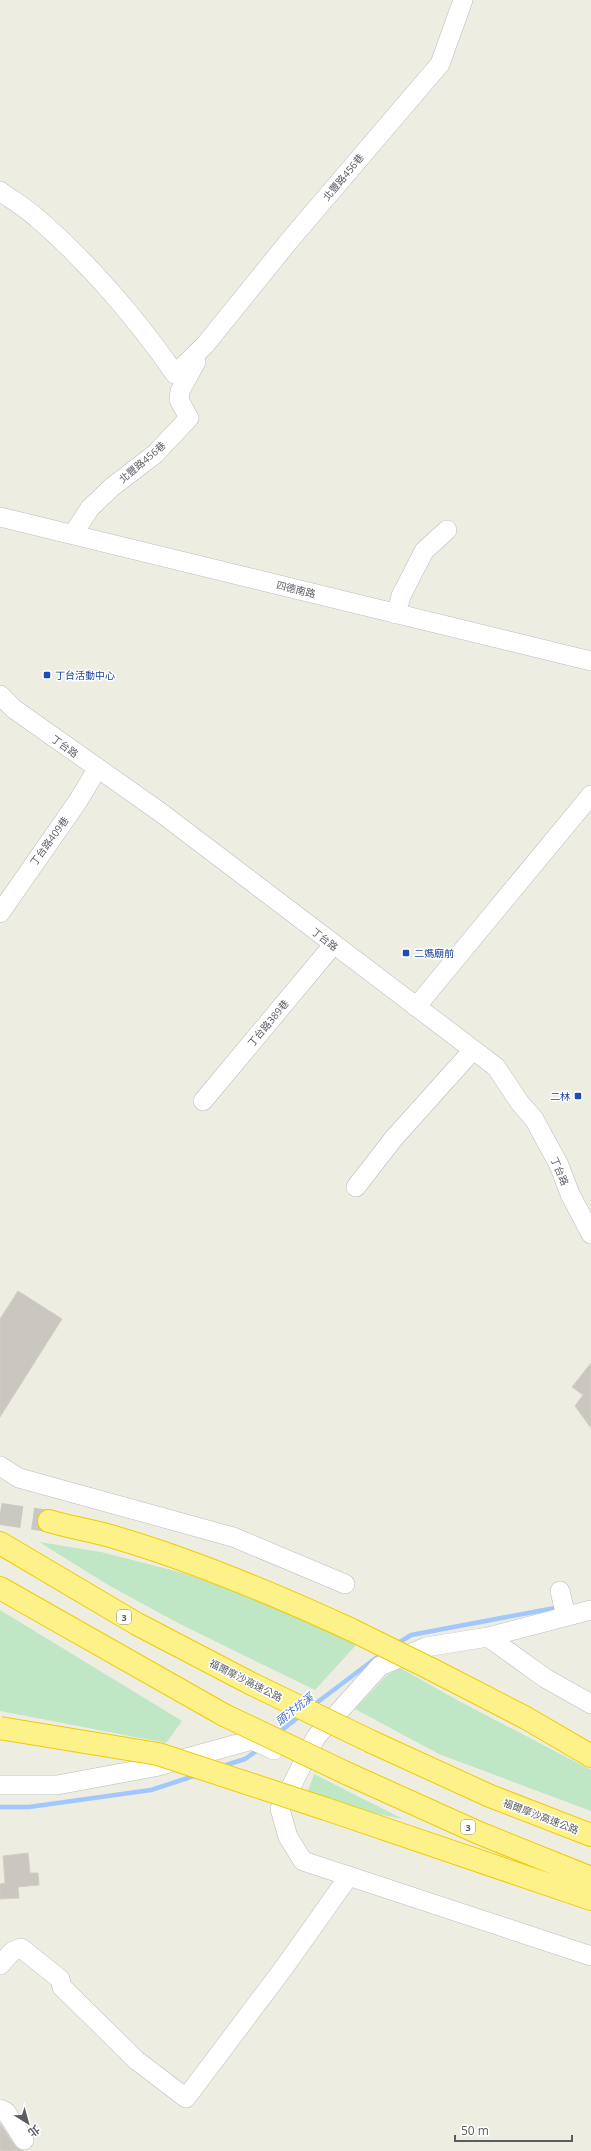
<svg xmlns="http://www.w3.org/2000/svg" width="591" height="2151" font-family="'Open Sans','Noto Sans TC',sans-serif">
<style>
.green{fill:#bfe6c5}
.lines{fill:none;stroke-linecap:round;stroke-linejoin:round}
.stream{stroke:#a1c7ff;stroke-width:4.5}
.building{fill:#c9c7c0;stroke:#d2d0c1}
.highway-tunnel{stroke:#c9c9c2;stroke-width:22;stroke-dasharray:22 11;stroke-linecap:butt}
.minor-casing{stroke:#babbc1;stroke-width:20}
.highway-casing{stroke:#f0cb00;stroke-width:24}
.minor{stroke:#fff;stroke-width:19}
.highway{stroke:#fdf28a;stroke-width:22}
.highway-bridge-casing{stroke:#f0cb00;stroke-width:24;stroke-linecap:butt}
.highway-bridge{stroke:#fdf28a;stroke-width:22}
.transit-dot{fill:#1a4fb4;stroke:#fff;stroke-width:1.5}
.labels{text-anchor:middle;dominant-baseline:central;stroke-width:3;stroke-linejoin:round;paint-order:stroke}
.shield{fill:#fff;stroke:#8c8e92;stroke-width:1}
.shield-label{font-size:9px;font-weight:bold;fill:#5b5d63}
.street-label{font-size:10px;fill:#5b5d63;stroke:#fff}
.transit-label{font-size:10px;fill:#164399;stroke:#fff;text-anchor:start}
.water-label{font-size:11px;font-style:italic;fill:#436dc3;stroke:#fff}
</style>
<rect width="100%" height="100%" fill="#eeede2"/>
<!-- green -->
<path class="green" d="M39,1542l62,10 82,21 89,31 84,41 -41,45 -137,-67 -68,-37z
M0,1610l182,111 -16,22 -166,-32z
M400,1668l59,33 132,69v41l-152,-57 -84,-45 32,-34z
M314,1774l89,45 -34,-7 -61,-21z"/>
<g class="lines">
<!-- stream -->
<path class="stream" d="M395,1645l16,-10 149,-28
M311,1707l65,-49
M277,1734l24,-19
M223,1766l22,-7 14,-10
M0,1807h29l122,-17 46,-15"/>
</g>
<!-- building -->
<path class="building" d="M18,1291l44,28 -62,98v-98z
M591,1363v65l-16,-22 8,-11 -11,-8z
M28,1853l2,20h8l1,12 -21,2 1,11 -19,1v-15l5,-1 -2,-27z
M0,2123l15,23 9,5h-24z"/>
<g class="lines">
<!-- highway-tunnel -->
<path class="highway-tunnel" d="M0,1514l49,7"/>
<defs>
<path id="minor" d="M0,191c12,9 26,17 37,27 51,44 100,101 138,156l30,-29 84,-104 151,-177 23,-64
M0,517l591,144
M73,534l17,-26 22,-21 43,-33 34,-36 -10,-18 1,-9 16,-29
M396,614l5,-18 23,-45 23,-21
M0,695l14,14 146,103 336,255 24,36 14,16 25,46 11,29 21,40
M0,913l78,-112 19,-32
M416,1007l175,-212
M203,1101l130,-156
M356,1187l38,-49 79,-88
M0,1466l19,12 214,59 112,47
M560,1591l6,25
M591,1610l-103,27 -62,10 -46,19 -64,71 -36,72 8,28 15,24 288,95
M488,1637l57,41 46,26
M0,1785h57l97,-18 98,-27 22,10
M0,1965l13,-14 8,-3 39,31 2,8 74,73 50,38 97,-129 66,-93
M0,2109l6,3 18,28"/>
<path id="highway" d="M49,1521c23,7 46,10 68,17 81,24 159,57 235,92
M0,1543l137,81 115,60
M0,1588l224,127
M431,1669l95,49 65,38
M372,1742l118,54 101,39
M346,1773l133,60 112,45
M326,1809l265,90"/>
</defs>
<!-- minor casing -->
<use href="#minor" class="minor-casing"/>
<!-- highway casing -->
<use href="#highway" class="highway-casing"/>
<!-- minor -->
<use href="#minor" class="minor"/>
<!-- highway -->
<use href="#highway" class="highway"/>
<defs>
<path id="highway-bridge" d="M352,1630l79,39
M252,1684l120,58
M224,1715l122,58
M0,1728l158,26 168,55"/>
</defs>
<!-- highway-bridge casing -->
<use href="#highway-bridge" class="highway-bridge-casing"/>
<!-- highway-bridge -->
<use href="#highway-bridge" class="highway-bridge"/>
</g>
<!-- markers -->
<g class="transit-dot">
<rect x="43" y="671" width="8" height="8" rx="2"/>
<rect x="402" y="949" width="8" height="8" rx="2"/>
<rect x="574" y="1092" width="8" height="8" rx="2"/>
</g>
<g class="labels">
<!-- shield labels -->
<g class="shield">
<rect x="117" y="1610" width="14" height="14" rx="3"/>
<rect x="461" y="1820" width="14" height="14" rx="3"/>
</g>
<g class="shield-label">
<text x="124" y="1617">3</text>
<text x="468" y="1827">3</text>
</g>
<!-- street labels -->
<g class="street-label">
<text transform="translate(343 177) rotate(-50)">北豐路456巷</text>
<text transform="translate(142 462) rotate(-40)">北豐路456巷</text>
<text transform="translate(296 589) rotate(14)">四德南路</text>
<text transform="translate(65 746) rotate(36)">丁台路</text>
<text transform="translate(49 841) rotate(-54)">丁台路409巷</text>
<text transform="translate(325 939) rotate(38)">丁台路</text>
<text transform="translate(268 1023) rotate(-50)">丁台路389巷</text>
<text transform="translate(560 1171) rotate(67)">丁台路</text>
<text transform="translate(246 1680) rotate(27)">福爾摩沙高速公路</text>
<text transform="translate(541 1816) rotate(21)">福爾摩沙高速公路</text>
</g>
<!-- transit labels -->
<g class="transit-label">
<text x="55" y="675">丁台活動中心</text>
<text x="414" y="953">二媽廟前</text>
<text x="570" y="1096" text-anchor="end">二林</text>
</g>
<!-- water labels -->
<g class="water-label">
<text transform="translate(294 1709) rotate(-38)">頭汴坑溪</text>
</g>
</g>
<!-- north arrow -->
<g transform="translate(28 2123) rotate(143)" stroke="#ffffff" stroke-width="3" paint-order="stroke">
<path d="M0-3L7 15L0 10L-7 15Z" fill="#5b5d63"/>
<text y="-6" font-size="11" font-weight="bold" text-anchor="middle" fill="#5b5d63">北</text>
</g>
<!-- scale -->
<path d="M455 2135v6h117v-6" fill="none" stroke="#5b5d63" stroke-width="2"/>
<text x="461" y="2135" font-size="12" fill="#5b5d63" stroke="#ffffff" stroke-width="3" paint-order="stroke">50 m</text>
</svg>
